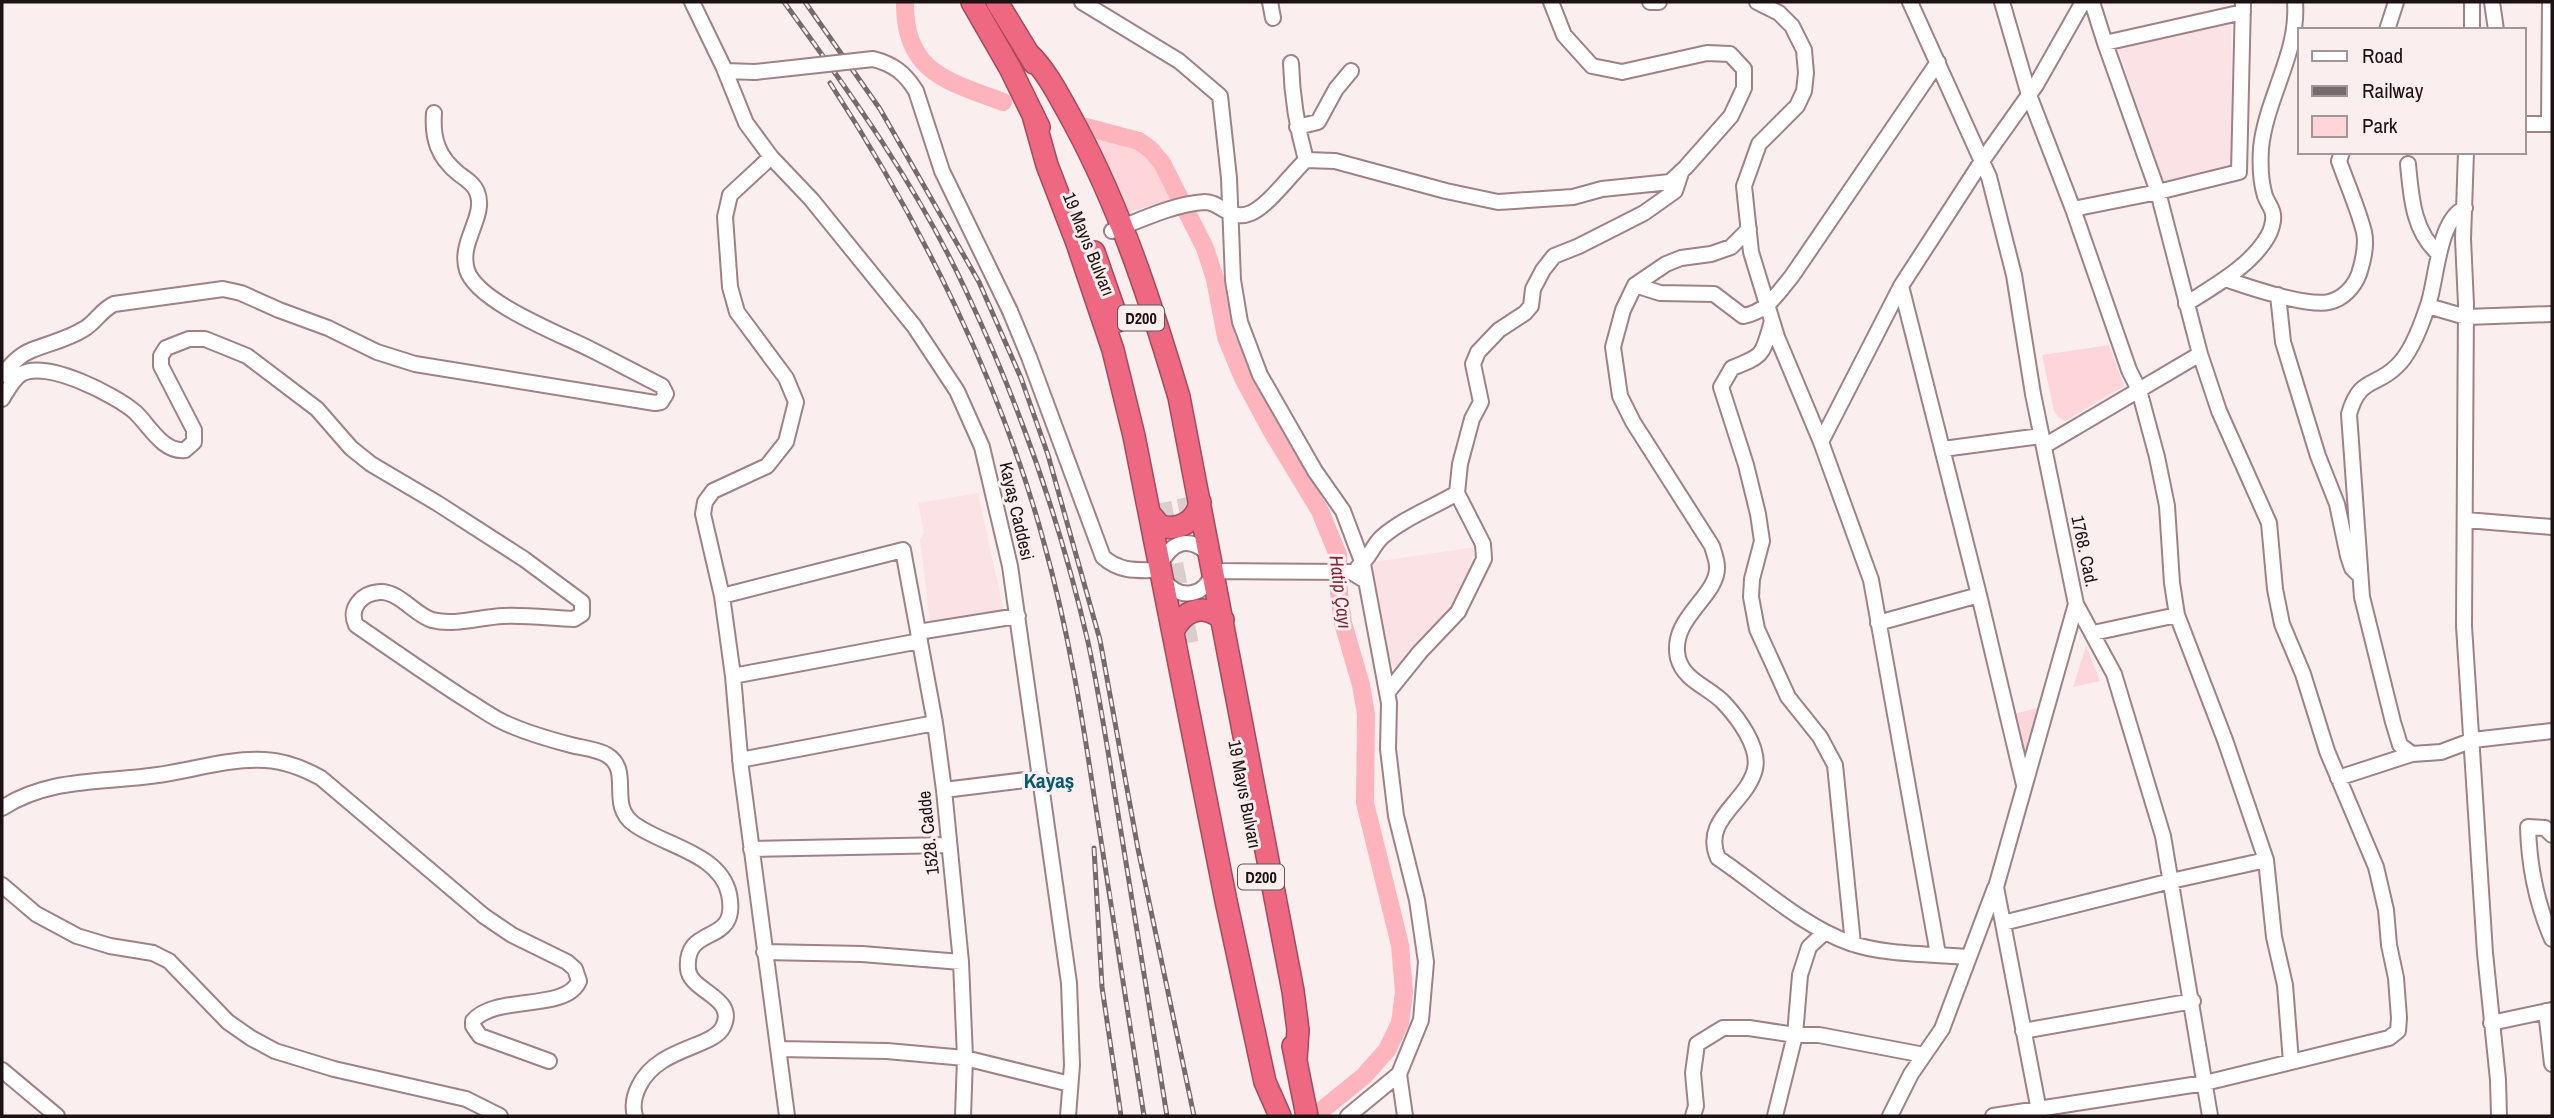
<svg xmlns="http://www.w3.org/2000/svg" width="2554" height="1118" font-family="'Archivo Narrow',sans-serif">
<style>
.built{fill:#fbe2e4}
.green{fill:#fed6da}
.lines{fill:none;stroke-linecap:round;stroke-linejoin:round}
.river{stroke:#feb4bc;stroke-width:18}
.highway-tunnel{stroke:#dacdce;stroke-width:21;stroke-dasharray:21 10;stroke-linecap:butt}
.minor-casing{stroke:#9e8285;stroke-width:18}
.highway-casing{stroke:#a44a5a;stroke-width:24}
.minor{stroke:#fff;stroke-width:14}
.highway{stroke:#ed6880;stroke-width:21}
.rail-casing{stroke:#766b6c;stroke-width:5}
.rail{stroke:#fbeeef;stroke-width:2.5;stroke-dasharray:8;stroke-linecap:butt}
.minor-bridge-casing{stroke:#9e8285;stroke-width:18;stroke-linecap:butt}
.minor-bridge{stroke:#fff;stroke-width:14}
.labels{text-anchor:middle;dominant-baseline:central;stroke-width:6;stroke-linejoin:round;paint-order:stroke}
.shield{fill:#fbeeef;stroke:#605455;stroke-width:2}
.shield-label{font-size:16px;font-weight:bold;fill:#1d1213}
.street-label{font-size:18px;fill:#1d1213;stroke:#fbeeef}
.water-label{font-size:19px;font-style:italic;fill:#7c283a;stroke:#fbeeef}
.quarter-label{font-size:21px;font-weight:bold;fill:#035c72;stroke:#fbeeef}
</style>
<rect width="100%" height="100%" fill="#fbeeef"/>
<!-- built -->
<path class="built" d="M2231,23l1,142 -8,5 -60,14 -46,-136z
M978,493l26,119 -74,10 -10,-82 4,-8 -6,-29z
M1475,547l-11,42 -25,35 -42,46 -6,-6 -18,-84 1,-18z"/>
<!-- green -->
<path class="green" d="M1094,139l44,8 19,16 20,35 -51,15z
M2109,345l15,41 -59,35 -7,-4 -4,-6 -12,-56z
M2086,646l14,35 -27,6z
M2041,707l-15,48 -12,-41z"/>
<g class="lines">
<!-- river -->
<path class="river" d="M905,2c-1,70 42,79 98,100
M1086,127l53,14 12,9 11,13 43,85 10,31 11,58 17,41 28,52 49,81 18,44 1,38 4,30 18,62 5,29 -1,89 35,142 4,47 -4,31 -13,27 -23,26 -42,34"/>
<!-- highway-tunnel -->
<path class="highway-tunnel" d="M1187,497l7,32
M1161,503l27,140"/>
<defs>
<path id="minor" d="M692,2l31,64 23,57 25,34 40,42 103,127 43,65 25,56 28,119 59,417 3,82 -4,51
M1082,2l97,59 41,35 9,82 4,102 7,42 20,53 55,96 28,40 20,53 26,139 -1,46 8,67 21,84 9,62 -5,58 -22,54 -51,42
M1270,2l3,16
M1650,2h9
M1757,2l22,11 13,13 12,24 2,23 -2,18 -7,15 -38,38 -15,42 7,66 26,85 44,105
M1910,2l79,175 25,98 19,119 43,210 -80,283 44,229
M2002,2l27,93 44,114 56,161 10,20 18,67 10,49 5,77 5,32 48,125 41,120 8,77 11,48 6,77
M2492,2l4,28
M2387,30l9,-28
M2472,30v-28
M2105,43l138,-31
M1291,63c1,34 6,65 15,97
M725,71l30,1
M2524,124h28
M2549,124l1,-122
M1297,127l21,-5 18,-33 15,-18
M2466,152l-3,87 3,65 -2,322 21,327 13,127 1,36
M771,157l-41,38 -5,22 5,70 7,25 49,66 10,24 -10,40 -19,24 -54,25 -8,11 -2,12 19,82 11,80 8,92 46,348
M2408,164c3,32 5,68 31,90
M2465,208c-28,12 -28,75 -38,100 -6,18 -16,45 -30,58 -22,22 -37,10 -48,48l13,183 31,125 7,23 12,9 29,-2 32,-12 79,-9
M2073,209l85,-17 81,-20 4,-170
M1749,229l-18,18 -20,7 -30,4 -15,6 -31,21 -12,25 -10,37 7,49 13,26 79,124c2,7 5,14 5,21 1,30 -48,51 -39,91 6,23 31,29 46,45 14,15 36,44 31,66 -8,34 -54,50 -37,89 43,29 83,67 132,85 33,12 84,11 119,14
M1112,231c29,-11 61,-27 93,-29 16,0 25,20 46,11 18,-8 39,-38 55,-53l29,1 111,30 52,11 75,-5 29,-8 68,-7 16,-15 45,-51 13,-28v-19l-14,-15 -23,-1 -85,19 -30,-6 -28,-31 -13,-33
M2225,279c23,8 81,28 104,23 14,-3 25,-15 30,-28 4,-13 8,-28 5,-42 -6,-24 -17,-48 -25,-71l3,-9
M1635,285l25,8 54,1 29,22c24,-4 34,-22 49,-40l146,-214
M1901,286l78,309 45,190
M2278,295l5,47 35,114 19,48 11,52 4,12 8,8
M2186,304c28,-18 65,-38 82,-68 3,-5 6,-15 5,-21 0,-6 -6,-13 -8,-19 -5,-16 -5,-32 -4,-48 5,-50 38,-95 34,-146
M2428,306l38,11 86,-3
M1010,311l19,46 74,200c18,16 36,13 58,13
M1772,321c-10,33 -6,34 -40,47l-11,19 25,78 12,49 4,27 -10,38 -1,18 6,32 31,68 32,40 15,28 18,179
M2,375c9,-10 17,-20 30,-25 18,-7 36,-11 52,-21 12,-7 17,-19 30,-25l109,-15 18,4 38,17 49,18 49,24 38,12 240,39 6,-1 5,-8 -4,-8c-24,-12 -48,-25 -72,-37 -30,-15 -113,-47 -123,-79 -9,-28 20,-54 10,-78 -3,-8 -11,-13 -18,-18 -21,-17 -27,-35 -25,-61
M2,399c5,-8 11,-20 19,-25 25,-15 94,21 114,38 14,13 28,41 50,38l9,-8v-12l-33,-64v-10l5,-8 23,-9h16l42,17 70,53 34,39 20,16 66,39 87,56 58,43v12l-8,5c-24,-1 -47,-4 -71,-3 -23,1 -48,10 -71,4 -17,-5 -33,-29 -52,-28 -18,1 -32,16 -24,33 36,25 72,50 109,74 12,7 24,16 36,22 22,11 47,18 70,24 11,3 26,4 36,10 26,16 0,50 27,69 30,22 86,29 95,70 11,54 -45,28 -41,75 2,23 50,28 35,58 -10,21 -65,20 -84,59 -5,10 -7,20 -4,30
M2044,446l156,-92
M1943,449l98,-13
M2466,520l86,7
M1160,565c12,-24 29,-30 50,-10
M1358,567c11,-7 14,-21 24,-30 22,-19 50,-29 75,-44
M1164,580c15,21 42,17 49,-9l138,1 15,9
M722,596l181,-46 32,173 9,67 17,172 4,96 -2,58
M2076,604l38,70 49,162 47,280
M1878,623l101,-28
M918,632l100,-16
M2093,633l84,-18
M733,676l187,-35
M1387,693l33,-41 38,-40 26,-53 -1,-15 -26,-51 3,-29 12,-45 9,-17 -8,-38 5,-12 21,-22 26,-17 6,-7 2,-17 10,-19 11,-14 25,-10 65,-33 31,-22 6,-18
M740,760l195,-37
M2338,778l74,-24
M944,790l98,-12
M2,808c48,-31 102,-25 156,-33 35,-5 72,-17 107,-15 20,1 38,8 56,18l163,138 28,19 55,27 8,7 4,12c-13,31 -84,13 -106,40v5l7,10 69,25
M2552,835l-7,-7 -17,-1c1,40 8,75 24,112
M751,849l198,-4
M2,885l34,29 41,22 33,10 43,7 16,8 59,61 23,16 24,13 59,18 132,30 34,17
M2003,923l168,-42 95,-21
M764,952l98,2 99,8
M1938,954l-67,-374 -50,-138 80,-156 81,-125 54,-76 47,-83
M2546,1011l6,53
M2491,1023l61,-13
M2023,1031l170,-30
M778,1049l109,2 78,7 105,26
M2,1070l55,46
M1399,1074l6,42
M1693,1116l3,-10 -3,-33 4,-29 26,-16h26l46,7h24l105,20
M1775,1116l20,-81 5,-60 9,-28 16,-15
M1890,1116l21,-42 31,-45 53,-141
M1993,1116l212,-33 184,-45 9,-7 1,-13 -3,-40 -7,-33 -3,-35 -10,-43 -49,-116 -24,-77 -21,-50 -7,-35 -6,-66 -50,-112 -19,-57 -42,-162 -53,-149 -13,-41"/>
<path id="highway" d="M972,2l38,66 29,59
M997,2l37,61
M1027,52c21,20 33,46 47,71 47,87 77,180 105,274l114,594 5,39 -2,30
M1033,115l14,50 30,78 36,107 21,86 92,465 39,181 15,34
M1094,252l24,69
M1150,514l10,12c19,5 36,-4 40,-24
M1173,632c10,-22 31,-30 50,-12
M1293,1046l14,70"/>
</defs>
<!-- minor casing -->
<use href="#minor" class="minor-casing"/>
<!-- highway casing -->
<use href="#highway" class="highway-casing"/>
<!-- minor -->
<use href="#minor" class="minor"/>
<!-- highway -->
<use href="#highway" class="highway"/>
<defs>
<path id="rail" d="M784,2c67,92 134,185 182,289 53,112 94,230 122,351 14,65 23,130 34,196 15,92 30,185 45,278
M805,2l75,107 99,173 42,96 27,77 52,185 38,209 56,267
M830,83c90,138 171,300 214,460 24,86 38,172 51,259 17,104 33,209 49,314
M1094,848l8,139 19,129"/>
</defs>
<!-- rail casing -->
<use href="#rail" class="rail-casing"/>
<!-- rail -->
<use href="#rail" class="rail"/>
<defs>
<path id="minor-bridge" d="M755,72l118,-13c20,5 32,14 43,32l26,80 68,140"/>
</defs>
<!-- minor-bridge casing -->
<use href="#minor-bridge" class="minor-bridge-casing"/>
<!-- minor-bridge -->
<use href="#minor-bridge" class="minor-bridge"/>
</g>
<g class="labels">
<!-- shield labels -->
<g class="shield">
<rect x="1118" y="305.5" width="46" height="25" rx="5"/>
<rect x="1238" y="864.5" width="46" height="25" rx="5"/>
</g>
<g class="shield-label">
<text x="1141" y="318">D200</text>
<text x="1261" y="877">D200</text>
</g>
<!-- street labels -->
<g class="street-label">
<text transform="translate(1089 244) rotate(68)">19 Mayıs Bulvarı</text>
<text transform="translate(1017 511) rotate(77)">Kayaş Caddesi</text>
<text transform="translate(2085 551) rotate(78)">1768. Cad.</text>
<text transform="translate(1245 794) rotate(79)">19 Mayıs Bulvarı</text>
<text transform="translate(928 833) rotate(-96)">1528. Cadde</text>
</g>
<!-- water labels -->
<g class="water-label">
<text transform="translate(1341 592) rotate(83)">Hatip Çayı</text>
</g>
<!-- quarter labels -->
<g class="quarter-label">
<text x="1049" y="780">Kayaş</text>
</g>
</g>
<!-- border -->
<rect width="2554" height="1118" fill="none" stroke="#1d1213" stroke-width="7"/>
<!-- legend -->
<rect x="2298" y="28" width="228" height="126" fill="#fbeeef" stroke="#a29697" stroke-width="2"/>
<rect x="2312" y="51" width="35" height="10" fill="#ffffff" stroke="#a29697" stroke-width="2"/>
<text x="2362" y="63" font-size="21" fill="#1d1213">Road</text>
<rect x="2312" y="86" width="35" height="10" fill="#766b6c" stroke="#a29697" stroke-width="2"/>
<text x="2362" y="98" font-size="21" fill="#1d1213">Railway</text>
<rect x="2312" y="116" width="35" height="21" fill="#fed6da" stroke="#a29697" stroke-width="2"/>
<text x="2362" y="133" font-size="21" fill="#1d1213">Park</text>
</svg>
